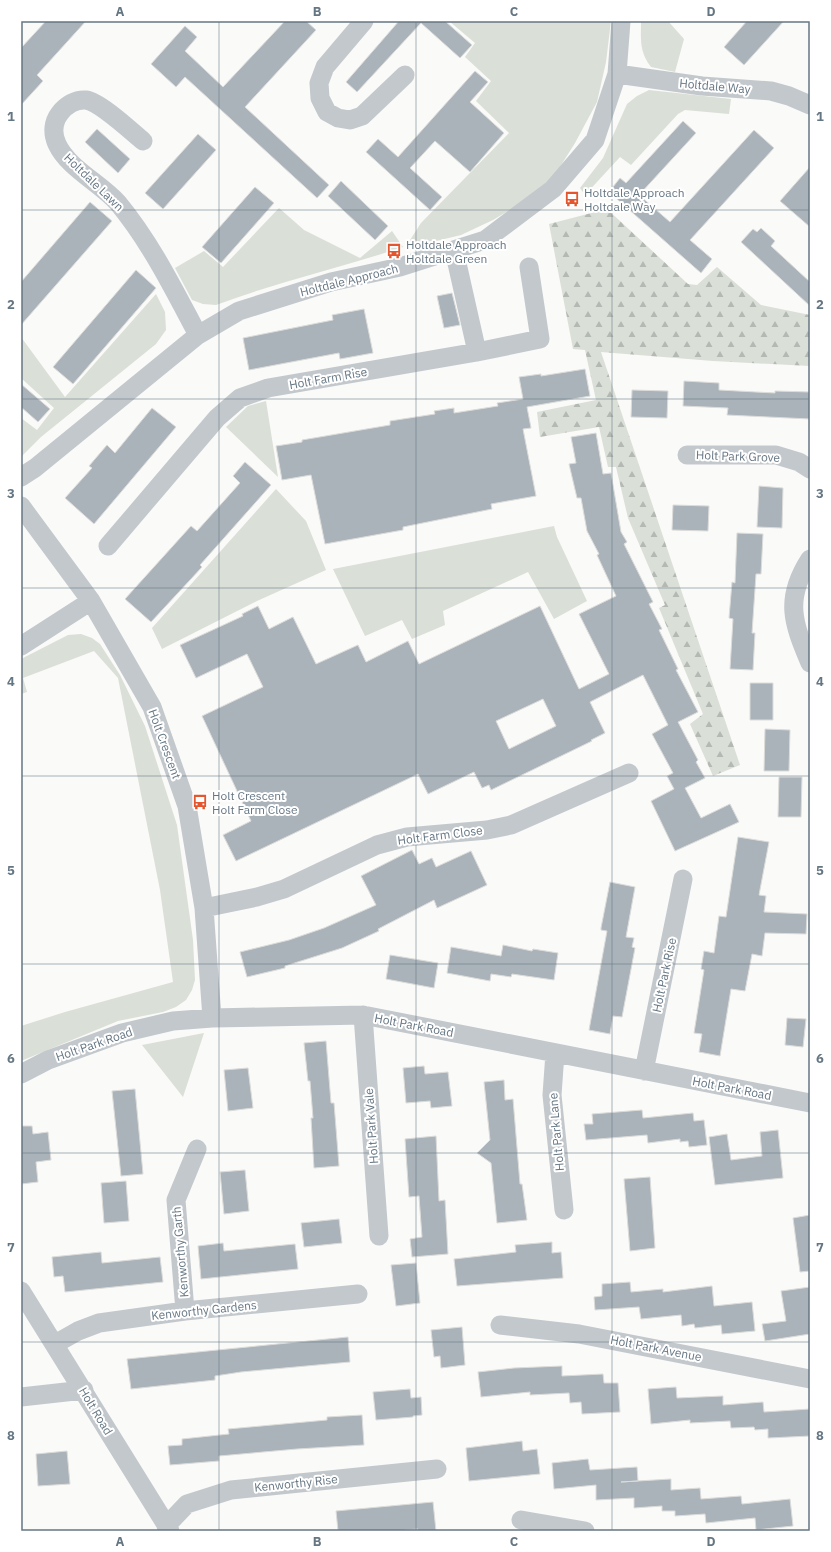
<svg xmlns="http://www.w3.org/2000/svg" width="831" height="1552" font-family="'IBM Plex Sans',sans-serif">
<style>
.grass{fill:#dadfd7}
.forest{fill:url(#forest-firs)}
.building{fill:#aab3b9;stroke:#dcdcda;fill-rule:evenodd}
.lines{fill:none;stroke-linecap:round;stroke-linejoin:round}
.street{stroke:#c3c8cc;stroke-width:19}
.grid{fill:none;stroke:#657683;stroke-width:1;stroke-opacity:0.55}
.labels{text-anchor:middle;dominant-baseline:central;stroke-width:4;stroke-linejoin:round;paint-order:stroke}
.street-label{font-size:12px;fill:#657683;stroke:#fff}
.poi-label{font-size:12px;fill:#657683;stroke:#fff;text-anchor:start}
.neatline{fill:none;stroke:#657683;stroke-width:1.5}
.grid-label{font-size:13px;text-anchor:middle;font-weight:bold;fill:#657683}
</style>
<defs>
<pattern id="forest-firs" width="22" height="20" patternUnits="userSpaceOnUse"><rect width="22" height="20" fill="#dadfd7"/><path d="M5 1l3.5 6h-7zM16 11l3.5 6h-7z" fill="#b4b9b4"/></pattern>
</defs>
<rect width="100%" height="100%" fill="#fafaf8"/>
<!-- grass -->
<path class="grass" d="M449,21h162l-5,41 -9,40 -22,41 -22,35 -27,22 -33,20 -32,15 -50,12 -1,-7 11,-17 88,-90 -33,-32 15,-20 -26,-24 10,-14z
M641,21h27l16,18 -9,33 -24,-5c-12,-16 -10,-27 -10,-46z
M649,90l82,9 -2,15 -44,-4 -7,4 -47,51 -11,-8 -35,38 -5,-7 23,-30 24,-54 10,-8z
M279,208l25,22 56,28 32,-27 11,16c-62,21 -126,35 -187,58l-13,-1 -11,-4 -17,-32 29,-17 19,16z
M156,294l9,18 1,18 -10,14 -115,93 -20,20v-39l16,12 17,-22 -33,-30v-41l44,60z
M266,401l12,76 -52,-50 22,-21z
M276,489l30,32 20,49 -69,31 -95,48 -10,-21z
M554,526l3,11 30,64 -33,18 -26,-47 -85,39 2,14 -33,14 -10,-19 -37,16 -32,-67z
M81,634l11,4 8,6 20,31 25,51 32,99 16,115 2,40 -3,10 -6,10 -10,7 -13,5 -45,9 -97,40v-35l44,-14 108,-30 -13,-92 -42,-212 -24,-27 -71,27 4,14 -6,2v-34l2,-2 45,-23z
M204,1033l-21,64 -41,-52z"/>
<!-- forest -->
<path class="forest" d="M607,209l81,75 9,1 20,-18 44,38 49,10v51l-97,-5 -112,-9 139,413 -27,11 -23,-52 13,-10 -44,-106 6,-3 -37,-87 -12,-51h-8l-9,-40 -59,10 -3,-25 59,-12 -11,-50 -12,-1 -24,-125z"/>
<!-- building -->
<path class="building" d="M46,21h40l-49,54 6,6 -22,24v-57z
M285,21h21l10,9 -71,77 84,78 -12,13 -132,-121 -9,10 -25,-23 34,-38 12,11 -12,14 38,36z
M399,21h46l27,24 -12,13 -39,-35 -64,69 -11,-10z
M747,21h37l-40,44 -20,-18z
M475,71l13,11 -18,20 34,31 -34,39 -35,-31 -25,27 32,29 -12,13 -64,-58 12,-13 20,18z
M683,121l13,12 -57,62 31,27 84,-92 20,18 -84,92 22,19 -11,14 -92,-81 11,-14 6,5z
M97,129l33,30 -12,14 -33,-31z
M198,134l18,16 -53,59 -18,-16z
M810,167v60l-30,-26z
M341,181l47,45 -13,14 -47,-44z
M255,187l19,16 -53,60 -19,-16z
M90,202l22,19 -91,104v-43z
M761,228l14,13 -4,5 39,36v24l-69,-64 12,-13 4,3z
M136,270l20,18 -83,96 -20,-17z
M452,293l8,32 -16,3 -7,-32z
M364,309l9,44 -33,6 -1,-6 -90,17 -6,-32 90,-18 -1,-5z
M585,369l5,27 -63,11 4,21 -8,1 13,67 -45,8 1,5 -89,18v3l-78,14 -14,-69 -29,5 -6,-34 26,-4v-2l88,-15v-4l45,-7 -1,-3 20,-3v5l44,-7 -1,-3 26,-4 -4,-22 22,-3v2z
M684,381l35,2v7l56,3v-2l35,1v27l-83,-4 1,-7 -45,-2z
M21,384l29,25 -12,13 -17,-15z
M632,390l36,1 -1,27 -36,-1z
M152,408l24,19 -82,97 -29,-26 27,-30 -3,-2 18,-21 8,8z
M596,433l7,41 8,-1 10,59 6,10 -3,2 29,58 -4,2 13,25 -3,1 19,39 -2,1 22,42 -20,10 20,38 -2,2 9,16 -20,10 16,30 29,-14 9,18 -64,29 -24,-50 23,-12 -7,-13 6,-3 -21,-39 16,-9 -25,-50 -53,27 15,31 -14,7 1,1 -101,49 -2,-5 -7,3 -8,-16 -46,22 -10,-20 -182,87 -13,-26 28,-14 -49,-105 61,-29 -16,-33 -51,24 -16,-33 63,-29 -1,-2 16,-8 11,23 24,-12 23,47 42,-19 8,17 42,-21 11,23 121,-58 39,83 30,-15 -30,-60 37,-18 -19,-41 2,-1 -12,-23 -6,-33h-4l-8,-34 7,-1 -5,-26zM543,699l13,27 -47,23 -13,-28z
M245,462l26,23 -71,80 2,2 -12,13 -39,42 -26,-23 66,-73 6,5 43,-48 -7,-7z
M759,486l24,2 -1,40 -25,-1z
M673,505l36,1 -1,25 -36,-1z
M737,533l26,1 -2,40h-5l-4,59h3l-2,37 -23,-1 3,-50 -4,-1 3,-36 3,1z
M750,683h23v37h-23z
M765,729l25,1 -1,41h-25z
M779,777h23l-1,40h-23z
M738,837l31,5 -10,53 7,1 -2,16 43,2 -1,20 -41,-1 -3,23 -10,-2 -7,37 -14,-2 -11,67 -21,-4 3,-18 -8,-1 10,-63 -3,-1 3,-18 10,2 5,-37 7,1z
M412,850l7,14 13,-6 4,9 35,-16 16,34 -50,23 -3,-8 -56,29 1,2 -37,17 -57,18v2l-38,9 -7,-25 49,-12 35,-12 52,-23 -15,-29z
M610,882l25,5 -9,50 8,1 -2,9 3,1 -13,69 -9,-1 -3,18 -21,-4 18,-99 -6,-1v-2z
M503,945l29,6 1,-2 25,4 -4,27 -42,-6 -1,3 -20,-3 -1,7 -43,-8 4,-26 50,9z
M390,955l48,8 -4,25 -48,-9z
M787,1018l19,1 -3,28 -18,-2z
M326,1041l5,62h3l5,63 -25,2 -3,-50h2l-3,-37h-2l-4,-38z
M424,1066l1,8 23,-2 4,34 -21,2 -1,-7 -24,2 -3,-35z
M248,1068l5,40 -25,3 -4,-41z
M504,1080l1,20 8,-1 7,85h2l5,36 -30,3 -6,-60 -14,-10 13,-13 -6,-58z
M135,1089l8,85 -22,2 -9,-85z
M642,1110l1,8 50,-5 1,8 10,-1 3,25 -18,2 -1,-6 -8,1v-3l-32,4 -1,-8 -61,5 -2,-16h9l-1,-10z
M21,1126h11l1,8 15,-2 3,28 -15,2 2,20 -17,2z
M778,1130l5,48 -68,7 -6,-48 18,-3 4,26 31,-4 -2,-24z
M436,1136l3,65 6,-1 3,54 -36,3 -2,-18 12,-2 -3,-41 -10,1 -4,-58z
M245,1170l4,41 -25,3 -4,-42z
M650,1177l5,71 -25,3 -6,-72z
M126,1181l3,40 -25,2 -3,-40z
M810,1215v56l-10,1 -7,-54z
M339,1219l3,24 -38,4 -3,-24z
M552,1242v11l9,-1 2,26 -106,8 -3,-27 62,-7 -1,-7z
M223,1243l1,8 71,-7 3,25 -97,10 -3,-33z
M101,1252l1,11 58,-6 3,25 -98,10 -2,-16 -9,1 -2,-20z
M416,1263l4,40 -24,3 -5,-41z
M630,1282l1,10 32,-3v3l49,-6 2,20 38,-4 3,29 -33,3 -1,-9 -26,3 -1,-4 -12,2 -1,-11 -40,4 -2,-12 -44,3 -1,-13 8,-1v-12z
M810,1287v47l-45,7 -3,-17 24,-3 -5,-30z
M462,1327l3,38 -24,3 -1,-12 -6,1 -3,-27z
M348,1337l2,25 -109,10 -26,4v4l-84,9 -4,-30z
M562,1366v10l41,-2 1,9h14l2,29 -38,2 -1,-12 -11,1 -1,-10 -39,2v-3l-49,5 -3,-25 36,-4z
M676,1387l1,11 46,-2v9l40,-3 1,10 46,-3v27l-42,2v-9l-13,1 -1,-3 -23,1 -1,-7 -40,2v-3l-39,4 -3,-35z
M410,1389l1,9 10,-1 1,18 -9,1v1l-37,3 -3,-28z
M362,1415l2,30 -67,4 -78,7v5l-49,4 -2,-19 14,-1v-6l47,-5 -1,-5 99,-9v-3z
M522,1441l1,10 14,-2 3,25 -71,7 -3,-33z
M67,1451l3,33 -32,2 -2,-32z
M588,1459l2,11 47,-3 1,14 -17,1 50,-3v11l29,-2 1,11 40,-3 1,8 48,-5 3,27 -37,4 -1,-12 -49,5 -1,-9 -30,2v-5h-13v-5l-28,2v-10l-38,2v-15l-42,4 -2,-26z
M433,1502l3,29h-18v-2l-25,2h-55l-2,-20z"/>
<g class="lines">
<!-- street -->
<path class="street" d="M364,21l-39,46 -6,16 1,15 7,14 11,6 12,2 12,-4 43,-41
M617,74l85,12 69,5 18,5 21,9
M143,141c-12,-10 -43,-39 -57,-41 -10,-1 -20,5 -26,13 -7,9 -8,20 -3,31 11,24 43,39 61,59 33,40 56,87 80,132
M454,250l23,102
M687,455h89l23,7 11,7
M21,477l14,-9 163,-133 41,-24 92,-29 69,-15 85,-27 68,-51 42,-49 22,-66 4,-53
M21,506l70,95 61,106 35,99 17,102 8,110
M108,546l109,-128 23,-20 28,-10 209,-36 63,-13 -11,-72
M810,559c-26,40 -17,64 0,104
M21,646l70,-45
M204,908l53,-11 27,-8 93,-44 30,-8 80,-7 24,-5 118,-52
M363,1015l16,221
M555,1053l-3,42 12,115
M644,1071l39,-192
M21,1074l27,-14 74,-27 51,-12 39,-3 151,-3 447,88
M21,1291l149,240
M185,1311l-9,-111 21,-51
M500,1325l79,9 231,45
M55,1344l23,-13 21,-8 86,-12 173,-17
M21,1397l63,-7
M521,1520l64,11
M166,1526l21,-22 44,-14 206,-21"/>
</g>
<!-- grid -->
<path class="grid" d="M219,21v1510M416,21v1510M612,21v1510M21,210h789M21,399h789M21,588h789M21,776h789M21,964h789M21,1153h789M21,1342h789"/>
<!-- icons -->
<defs>
<symbol id="bus-bare" viewBox="-9 -9 18 18"><path d="M-5-6H5V4H4V6H2V4H-2V6H-4V4H-5ZM-3.5-4V0h7V-4ZM-3.5 1.2v1.5H-2V1.2ZM2 1.2v1.5H3.5V1.2Z" fill="#e4572e" stroke="#fff" stroke-width="2.5" paint-order="stroke"/></symbol>
</defs>
<g fill-rule="evenodd">
<use href="#bus-bare" x="561" y="188" width="22" height="22"/>
<use href="#bus-bare" x="383" y="240" width="22" height="22"/>
<use href="#bus-bare" x="189" y="791" width="22" height="22"/>
</g>
<g class="labels">
<!-- street labels -->
<g class="street-label">
<text transform="translate(715 86) rotate(5)">Holtdale Way</text>
<text transform="translate(94 182) rotate(44)">Holtdale Lawn</text>
<text transform="translate(349 280) rotate(-14)">Holtdale Approach</text>
<text transform="translate(328 378) rotate(-10)">Holt Farm Rise</text>
<text transform="translate(738 456) rotate(2)">Holt Park Grove</text>
<text transform="translate(165 744) rotate(70)">Holt Crescent</text>
<text transform="translate(440 835) rotate(-7)">Holt Farm Close</text>
<text transform="translate(664 975) rotate(-78)">Holt Park Rise</text>
<text transform="translate(414 1025) rotate(11)">Holt Park Road</text>
<text transform="translate(94 1044) rotate(-19)">Holt Park Road</text>
<text transform="translate(732 1088) rotate(11)">Holt Park Road</text>
<text transform="translate(371 1126) rotate(-94)">Holt Park Vale</text>
<text transform="translate(556 1132) rotate(-95)">Holt Park Lane</text>
<text transform="translate(180 1252) rotate(-95)">Kenworthy Garth</text>
<text transform="translate(204 1310) rotate(-6)">Kenworthy Gardens</text>
<text transform="translate(656 1348) rotate(11)">Holt Park Avenue</text>
<text transform="translate(96 1411) rotate(59)">Holt Road</text>
<text transform="translate(296 1483) rotate(-6)">Kenworthy Rise</text>
</g>
<!-- poi labels -->
<g class="poi-label">
<text x="584" y="192">Holtdale Approach<tspan x="584" dy="14">Holtdale Way</tspan></text>
<text x="406" y="244">Holtdale Approach<tspan x="406" dy="14">Holtdale Green</tspan></text>
<text x="212" y="795">Holt Crescent<tspan x="212" dy="14">Holt Farm Close</tspan></text>
</g>
</g>
<!-- border -->
<rect width="831" height="1552" fill="none" stroke="#ffffff" stroke-width="44"/>
<rect x="22" y="22" width="787" height="1508" class="neatline"/>
<g class="grid-label">
<text x="120" y="16">A</text>
<text x="317" y="16">B</text>
<text x="514" y="16">C</text>
<text x="711" y="16">D</text>
<text x="11" y="121">1</text>
<text x="820" y="121">1</text>
<text x="11" y="309">2</text>
<text x="820" y="309">2</text>
<text x="11" y="498">3</text>
<text x="820" y="498">3</text>
<text x="11" y="686">4</text>
<text x="820" y="686">4</text>
<text x="11" y="875">5</text>
<text x="820" y="875">5</text>
<text x="11" y="1063">6</text>
<text x="820" y="1063">6</text>
<text x="11" y="1252">7</text>
<text x="820" y="1252">7</text>
<text x="11" y="1440">8</text>
<text x="820" y="1440">8</text>
<text x="120" y="1546">A</text>
<text x="317" y="1546">B</text>
<text x="514" y="1546">C</text>
<text x="711" y="1546">D</text>
</g>
</svg>
